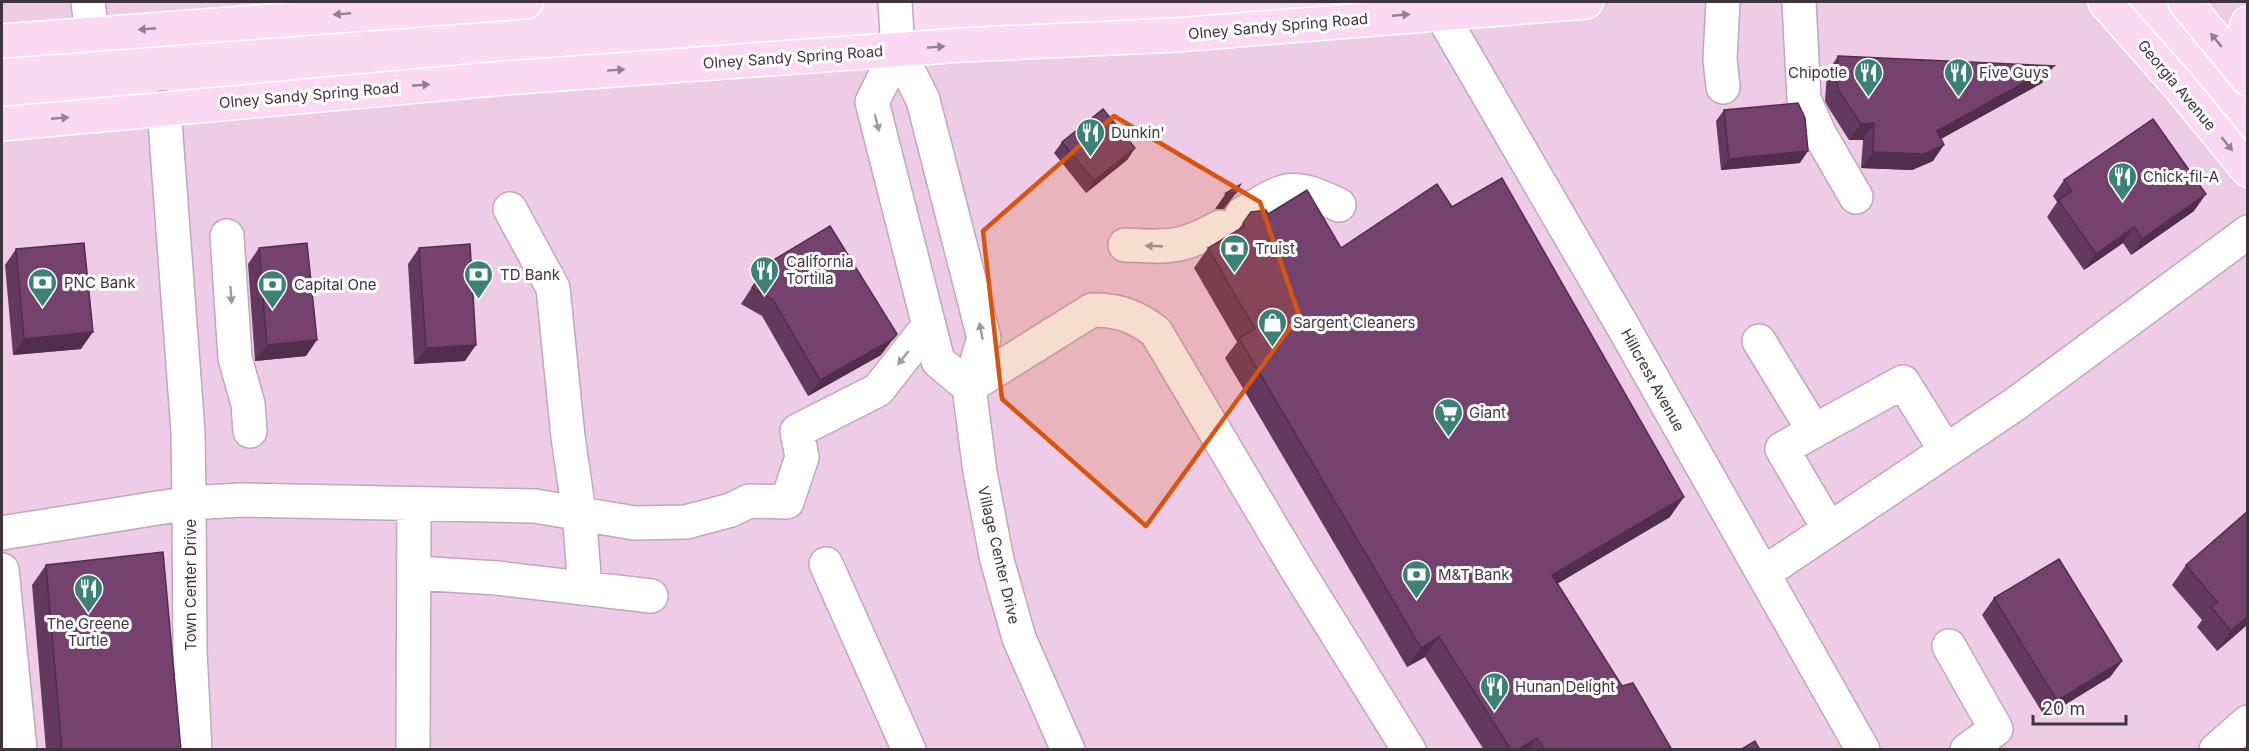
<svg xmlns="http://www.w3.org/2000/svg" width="2249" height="751" font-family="Inter,sans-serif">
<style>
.built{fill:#eecce8}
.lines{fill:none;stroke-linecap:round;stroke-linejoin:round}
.minor-casing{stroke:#c1a6bd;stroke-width:36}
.major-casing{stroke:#fff;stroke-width:36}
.minor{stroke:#fff;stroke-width:33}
.major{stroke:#fbd9f5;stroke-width:33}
.wall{fill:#64395e}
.shaded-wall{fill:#512e4c}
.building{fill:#74426d;stroke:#512e4c;stroke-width:1.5}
.oneway{fill:#947e90}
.oneway2{fill:#9f9a9e}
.marked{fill:#d75511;fill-opacity:0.2;stroke:#d75511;stroke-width:4.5;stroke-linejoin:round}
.labels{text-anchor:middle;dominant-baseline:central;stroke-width:6;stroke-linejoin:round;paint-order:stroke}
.street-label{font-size:15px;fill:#3f343d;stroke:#fff}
.poi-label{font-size:15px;fill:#3f343d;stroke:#fff;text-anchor:start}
</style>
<rect width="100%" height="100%" fill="#f8dbf3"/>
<!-- built -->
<path class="built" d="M2,2h524l-524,39z
M1586,2h519l142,168v579l-2245,1v-626z
M2185,2h62v77z"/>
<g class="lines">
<defs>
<path id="minor" d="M88,2l4,32
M895,2l3,48 25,50 61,238 -15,49 11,85 17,88 22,78 49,112
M1799,2l5,97 15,34 37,64
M1440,12l181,311 242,427
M898,50l-26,52 66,259 31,26
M1723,87l-3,-28 3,-57
M164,108l24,324 1,71 52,-3 294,6 99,17 52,-1 45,-12 18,-9 38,1 15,-45 -5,-26 81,-41 51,-65
M510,209l43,79 15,149 11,75 6,76
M1242,214c45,-27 48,-32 97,-9
M227,236l8,122 13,46 2,27
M1125,245c45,2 54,4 95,-18
M1759,341l55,90 -32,18 47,80
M969,387l123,-77c26,0 44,6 64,22l140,236 113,182
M1814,431l89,-49 43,69
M2,533l187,-30 1,148 5,99
M826,564l83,186
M2,570l18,180
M415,573l82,5 154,18
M1764,573l250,-168 234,-173
M1949,646l47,83 -29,21
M413,750l1,-246
M2216,750l32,-28"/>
<path id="major" d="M2105,2l74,84 69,84
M2185,2l63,77
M2248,23l-3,8 3,26
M2,41l524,-39
M2,124l502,-46 458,-33 214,-10 410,-33"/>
</defs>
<!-- minor casing -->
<use href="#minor" class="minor-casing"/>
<!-- major casing -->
<use href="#major" class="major-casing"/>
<!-- minor -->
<use href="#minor" class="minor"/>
<!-- major -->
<use href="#major" class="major"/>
</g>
<!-- wall -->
<path class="wall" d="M1838,56l204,27 -101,56 -8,22 -21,9 -51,-2 2,-28h-14l-21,-33 -3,-6 2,-28z
M1724,110l76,53 -79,7 -5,-49z
M1062,142l73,6 -8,12 -41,33 -32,-40z
M2064,180l130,31 -63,44 -8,-12 -39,27 -37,-53 10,-15 -4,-6z
M1452,207l218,310 -113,67 65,102 50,64h-188l-59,-93 -18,10 -182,-309 12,-16 -43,-74 14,-20 30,-18 13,-18 17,2 73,34z
M259,248l47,108 -51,5 -7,-97z
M419,248l46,113 -51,3 -6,-100z
M16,249l65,100 -68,6 -8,-90z
M767,264l114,91 -73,41 -46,-80 -21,-12z
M46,565l135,185h-135l-14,-165z
M2186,565l61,60 -30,26 -20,-24 5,-7 -30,-35z
M1994,598l128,63 -12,16 -65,40 -63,-102z"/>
<!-- shaded-wall -->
<path class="shaded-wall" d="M2054,66l-12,17 -116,64 11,-16z
M1874,123l-11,17h-14l12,-16z
M1944,145l-11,16 -21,9 -51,-2 12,-16z
M1135,148l-8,12 -41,33 8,-12z
M1808,151l-8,12 -79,7 8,-11z
M1226,193h10l-12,16h-9z
M2206,194l-12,17 -63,44 11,-16z
M2134,227l-11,16 -39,27 12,-16z
M93,332l-12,17 -68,6 11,-16z
M897,334l-16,21 -73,41 12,-16z
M317,340l-11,16 -51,5 12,-16z
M476,345l-11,16 -51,3 12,-16z
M1684,497l-14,20 -132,78 14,-20z
M2247,617v8l-30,26 14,-20z
M1439,637l-14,20 -18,10 14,-19z
M2122,661l-12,16 -65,40 12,-16z
M1537,738l-8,12h-12z"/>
<!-- building -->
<path class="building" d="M1838,56l216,10 -117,65 7,14 -20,9 -51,-2 1,-29 -13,1 -22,-33 -2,-7z
M1798,103l7,15 3,33 -79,8 -5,-49z
M1103,109l32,39 -41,33 -32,-39z
M2153,119l53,75 -64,45 -8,-12 -38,27 -38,-54 14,-9 -8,-11z
M1502,178l182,319 -132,78 70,111 11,-3 39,67h-127l-8,-12 -20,12h-6l-72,-113 -18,11 -182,-310 16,-9 -47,-81 37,-22 -2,-3 8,-11 15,-2 2,4 39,-24 34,58 96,-64 15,23z
M1240,185l-4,8h-10z
M830,226l67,108 -4,5 -73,41 -47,-80 -21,-12 15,-24z
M84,243l9,89 -69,7 -8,-90z
M307,243l10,97 -50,5 -8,-97z
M470,244l6,101 -50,3 -7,-100z
M2247,512v105l-16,14 -20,-24 6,-5 -31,-37z
M163,552l18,198h-119l-16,-185z
M2059,559l63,102 -65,40 -63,-103z
M1755,741l5,9h-20z"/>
<!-- one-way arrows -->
<defs><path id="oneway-solid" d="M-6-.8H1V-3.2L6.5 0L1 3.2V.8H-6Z" transform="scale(1.5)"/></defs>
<g class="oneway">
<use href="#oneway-solid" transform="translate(342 14) rotate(175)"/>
<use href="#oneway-solid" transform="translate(1401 15) rotate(-5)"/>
<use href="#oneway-solid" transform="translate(147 29) rotate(175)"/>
<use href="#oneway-solid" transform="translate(2216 40) rotate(-129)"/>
<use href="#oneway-solid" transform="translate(936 47) rotate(-4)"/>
<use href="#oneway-solid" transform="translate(616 70) rotate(-4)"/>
<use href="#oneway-solid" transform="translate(421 85) rotate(-5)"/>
<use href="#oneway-solid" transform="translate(60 118) rotate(-5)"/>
<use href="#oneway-solid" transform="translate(2227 144) rotate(51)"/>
</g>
<g class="oneway2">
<use href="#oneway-solid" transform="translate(877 123) rotate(76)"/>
<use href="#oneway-solid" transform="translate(1154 246) rotate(-178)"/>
<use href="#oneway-solid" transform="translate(231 295) rotate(86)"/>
<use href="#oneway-solid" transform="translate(981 331) rotate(-101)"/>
<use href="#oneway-solid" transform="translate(903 358) rotate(128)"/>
</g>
<!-- marked area -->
<path class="marked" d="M1114,116l146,86 39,113 -153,211 -144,-127 -19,-168z"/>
<!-- icons -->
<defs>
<symbol id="restaurant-pin" viewBox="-11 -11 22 30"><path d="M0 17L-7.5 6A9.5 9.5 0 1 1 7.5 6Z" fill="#3c8176" stroke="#fff"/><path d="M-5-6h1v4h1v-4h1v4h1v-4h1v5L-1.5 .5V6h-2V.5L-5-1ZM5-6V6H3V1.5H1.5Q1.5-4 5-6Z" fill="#fff"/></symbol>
<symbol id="bank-pin" viewBox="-11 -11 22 30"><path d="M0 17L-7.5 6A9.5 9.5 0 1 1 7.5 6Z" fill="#3c8176" stroke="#fff"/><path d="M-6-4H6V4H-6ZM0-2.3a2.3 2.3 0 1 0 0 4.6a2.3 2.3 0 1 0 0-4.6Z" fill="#fff"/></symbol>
<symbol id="shop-pin" viewBox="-11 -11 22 30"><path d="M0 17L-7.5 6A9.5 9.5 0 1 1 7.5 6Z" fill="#3c8176" stroke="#fff"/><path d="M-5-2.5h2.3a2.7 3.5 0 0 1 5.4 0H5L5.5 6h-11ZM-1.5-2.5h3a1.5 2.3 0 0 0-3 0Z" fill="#fff"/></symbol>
<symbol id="supermarket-pin" viewBox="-11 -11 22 30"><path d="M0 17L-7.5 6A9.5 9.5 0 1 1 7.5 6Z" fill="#3c8176" stroke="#fff"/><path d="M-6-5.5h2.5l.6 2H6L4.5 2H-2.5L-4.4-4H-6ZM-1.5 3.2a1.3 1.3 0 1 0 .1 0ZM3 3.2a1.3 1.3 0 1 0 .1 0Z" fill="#fff"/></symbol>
</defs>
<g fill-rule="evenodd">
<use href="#restaurant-pin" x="1852" y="56" width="33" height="45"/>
<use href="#restaurant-pin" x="1942" y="56" width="33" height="45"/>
<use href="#restaurant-pin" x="1074" y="116" width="33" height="45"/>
<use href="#restaurant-pin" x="2106" y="160" width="33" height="45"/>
<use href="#bank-pin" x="1218" y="232" width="33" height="45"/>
<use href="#restaurant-pin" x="748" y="254" width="33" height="45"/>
<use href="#bank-pin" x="462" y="258" width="33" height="45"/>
<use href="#bank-pin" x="26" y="266" width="33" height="45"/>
<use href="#bank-pin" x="256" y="268" width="33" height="45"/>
<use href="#shop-pin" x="1256" y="306" width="33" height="45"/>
<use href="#supermarket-pin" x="1432" y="396" width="33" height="45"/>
<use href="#bank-pin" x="1400" y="558" width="33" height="45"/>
<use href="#restaurant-pin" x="72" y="572" width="33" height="45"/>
<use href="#restaurant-pin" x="1478" y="670" width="33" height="45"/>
</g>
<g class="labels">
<!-- street labels -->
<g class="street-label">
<text transform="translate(1278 26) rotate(-5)">Olney Sandy Spring Road</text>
<text transform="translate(793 57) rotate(-4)">Olney Sandy Spring Road</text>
<text transform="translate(2177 85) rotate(50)">Georgia Avenue</text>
<text transform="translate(309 95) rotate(-5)">Olney Sandy Spring Road</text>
<text transform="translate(1653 380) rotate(61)">Hillcrest Avenue</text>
<text transform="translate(999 555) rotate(77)">Village Center Drive</text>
<text transform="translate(190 585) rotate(-90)">Town Center Drive</text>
</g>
<!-- poi labels -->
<g class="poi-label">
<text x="1847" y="72" text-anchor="end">Chipotle</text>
<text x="1979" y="72">Five Guys</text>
<text x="1111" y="132">Dunkin'</text>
<text x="2143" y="176">Chick-fil-A</text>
<text x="1255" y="248">Truist</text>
<text x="786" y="261">California<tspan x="786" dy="17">Tortilla</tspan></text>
<text x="500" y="274">TD Bank</text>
<text x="64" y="282">PNC Bank</text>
<text x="294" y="284">Capital One</text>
<text x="1293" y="322">Sargent Cleaners</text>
<text x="1469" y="412">Giant</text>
<text x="1438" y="574">M&amp;T Bank</text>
<text x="88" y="623" text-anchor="middle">The Greene<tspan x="88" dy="17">Turtle</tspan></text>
<text x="1515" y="686">Hunan Delight</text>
</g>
</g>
<!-- border -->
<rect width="2249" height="751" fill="none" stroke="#3f343d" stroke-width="6"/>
<!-- scale -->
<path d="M2033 715v9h93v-9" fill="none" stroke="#3f343d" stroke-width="3"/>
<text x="2042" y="715" font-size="18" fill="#3f343d" stroke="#ffffff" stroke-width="4.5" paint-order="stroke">20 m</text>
</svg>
